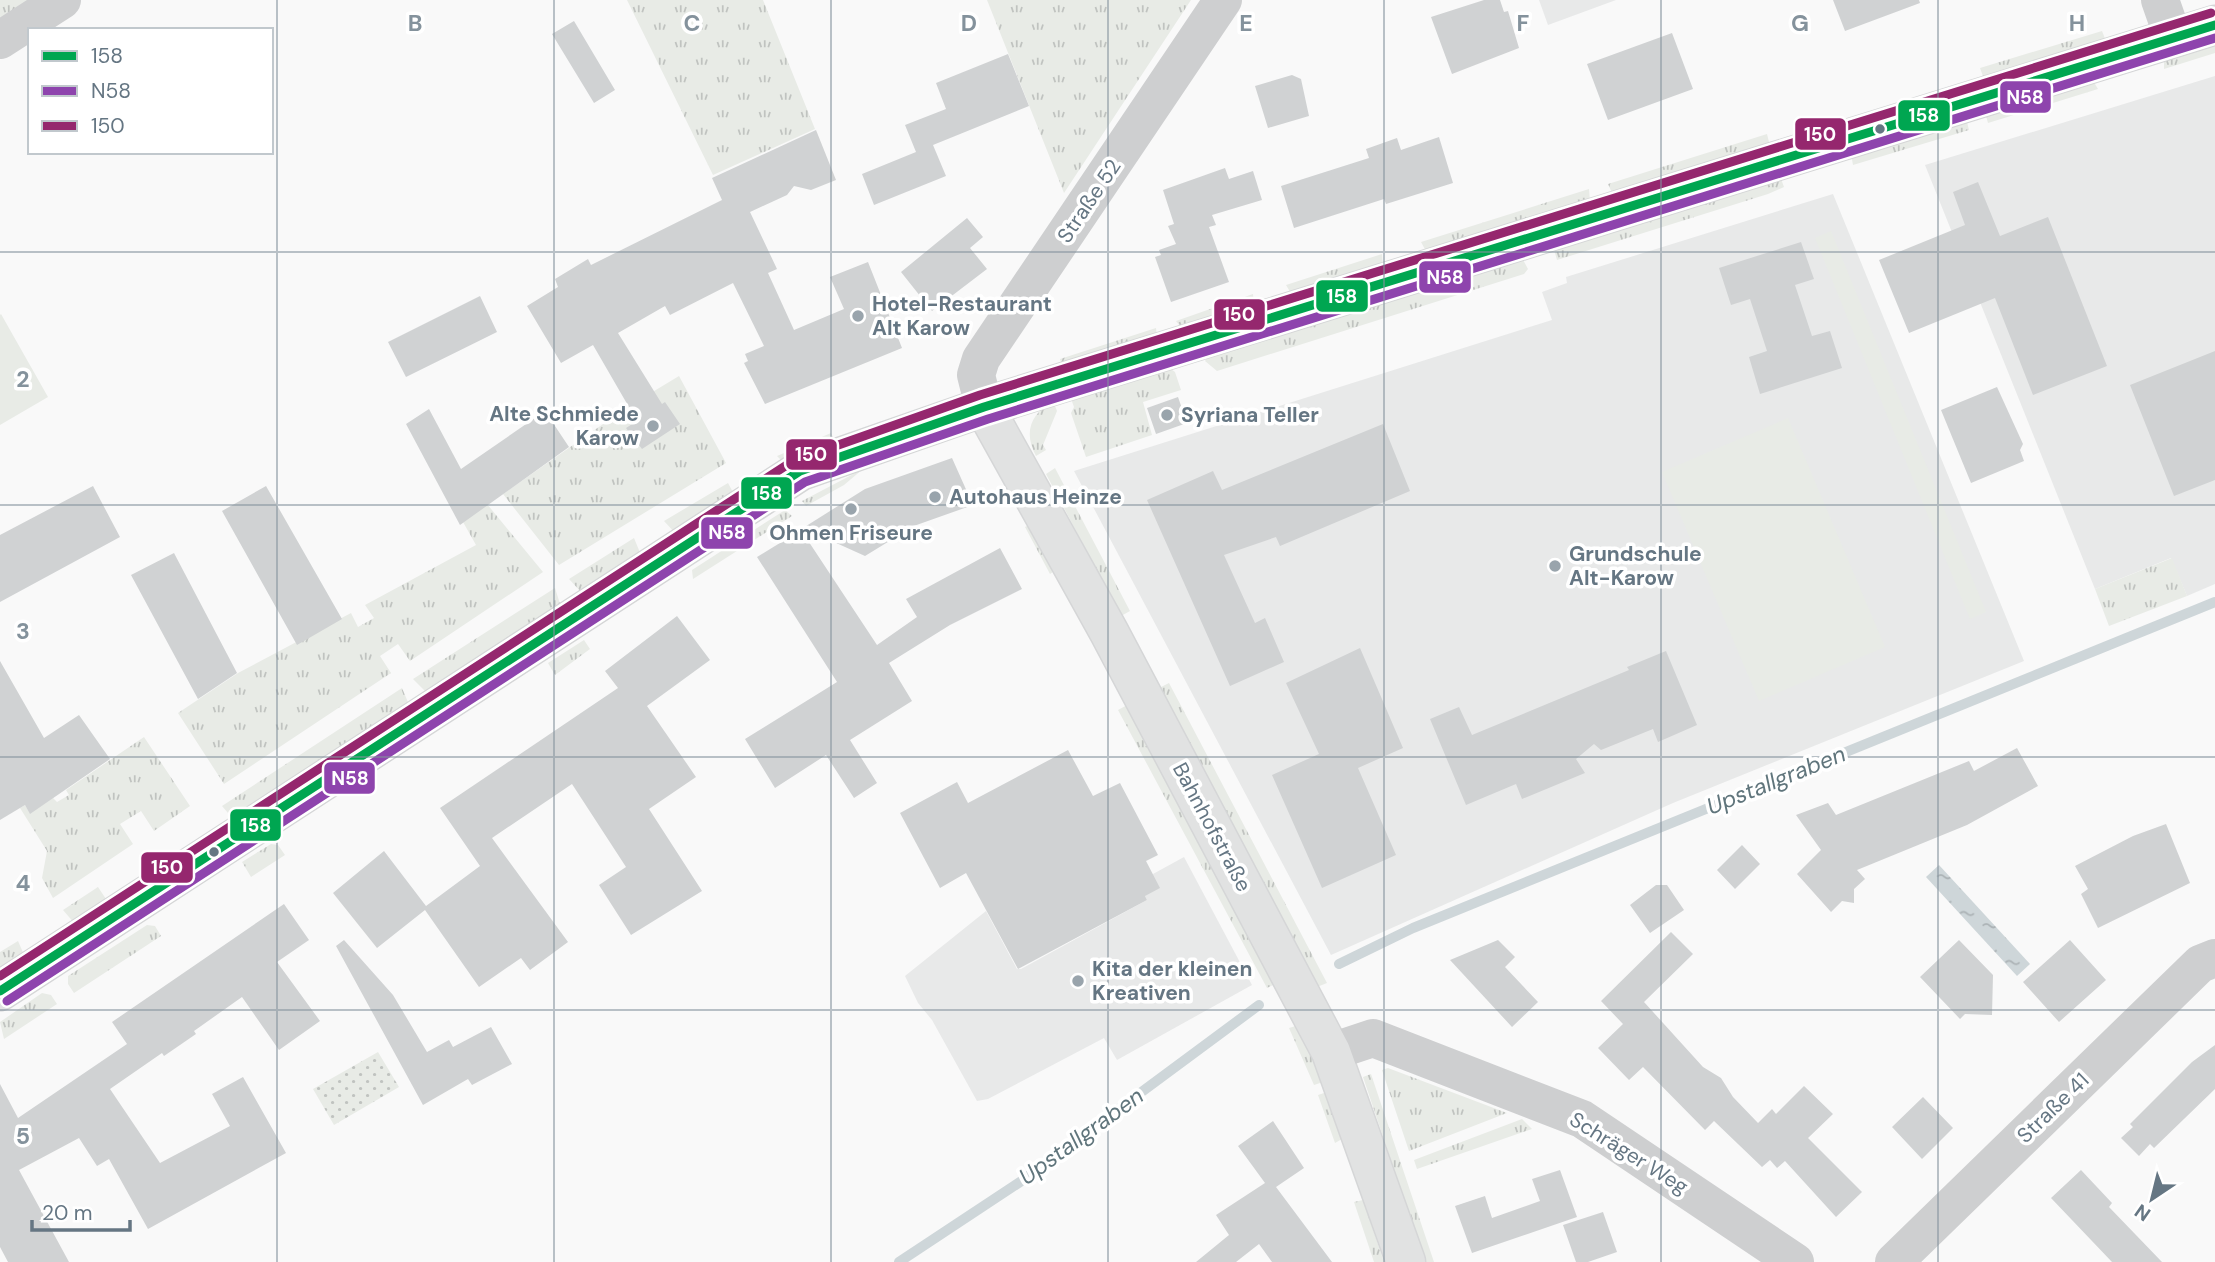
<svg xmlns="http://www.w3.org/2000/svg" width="2215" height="1262" font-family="'DM Sans',sans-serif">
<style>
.built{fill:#e8e9e9}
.grass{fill:url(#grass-tufts)}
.park{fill:url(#park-dots)}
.pitch{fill:#e8ebe6}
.water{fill:url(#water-ripples)}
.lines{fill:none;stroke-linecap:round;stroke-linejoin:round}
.stream{stroke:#ced6d9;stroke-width:10}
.building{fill:#d0d2d3}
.major-casing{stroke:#d5d6d7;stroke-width:41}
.minor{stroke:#cecfd0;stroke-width:38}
.major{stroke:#e1e2e2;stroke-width:38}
.bus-1-casing{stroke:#fff;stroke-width:14}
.bus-2-casing{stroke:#fff;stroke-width:14}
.bus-3-casing{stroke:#fff;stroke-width:14}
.bus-1{stroke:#00a651;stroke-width:9}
.bus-2{stroke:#8e44ad;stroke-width:9}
.bus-3{stroke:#95276e;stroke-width:9}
.grid{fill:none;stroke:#84929c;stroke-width:2;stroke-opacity:0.55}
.bus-dot{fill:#657683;stroke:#fff;stroke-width:2.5}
.poi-dot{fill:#99a4ac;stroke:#fff;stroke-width:2.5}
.labels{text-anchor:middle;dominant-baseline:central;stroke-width:7;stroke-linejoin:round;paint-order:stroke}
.street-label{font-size:21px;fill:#657683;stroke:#fff}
.poi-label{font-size:21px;font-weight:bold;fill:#657683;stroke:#fff;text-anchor:start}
.water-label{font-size:23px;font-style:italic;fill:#60757c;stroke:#fff}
.grid-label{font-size:23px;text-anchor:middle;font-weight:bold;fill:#84929c;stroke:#fff;stroke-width:7;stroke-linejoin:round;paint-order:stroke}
.line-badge{stroke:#fff;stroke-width:2.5}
.badge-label{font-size:19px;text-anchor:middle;font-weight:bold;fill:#fff}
</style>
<defs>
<pattern id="grass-tufts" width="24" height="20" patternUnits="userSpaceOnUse" patternTransform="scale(1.75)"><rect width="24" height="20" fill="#e8ebe6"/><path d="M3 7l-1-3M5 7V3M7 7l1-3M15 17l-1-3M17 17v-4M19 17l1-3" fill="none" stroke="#c0c3c0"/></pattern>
<pattern id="park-dots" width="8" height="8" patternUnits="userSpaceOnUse" patternTransform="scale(1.75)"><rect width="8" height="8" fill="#e8ebe6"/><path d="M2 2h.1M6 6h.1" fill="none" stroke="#c0c3c0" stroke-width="1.8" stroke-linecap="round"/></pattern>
<pattern id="water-ripples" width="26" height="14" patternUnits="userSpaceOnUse" patternTransform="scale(1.75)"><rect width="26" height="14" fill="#ced6d9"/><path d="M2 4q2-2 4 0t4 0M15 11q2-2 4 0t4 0" fill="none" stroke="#abb2b5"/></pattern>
</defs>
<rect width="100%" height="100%" fill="#f9f9f9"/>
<!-- built -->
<path class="built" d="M1539,0h77l-68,25z
M2215,76v508l-28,12 -16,-38 -76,31 -170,-424z
M1833,194l191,467 -351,142 -342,152 -257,-484 478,-151 -10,-28 25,-9 -1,-6z
M1184,857l68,128 -135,75 -13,-22 -116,61 -11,2 -45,-81 -14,-17 -13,-27 81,-65 31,58h4l126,-69 -2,-4 8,-22z"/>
<!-- grass -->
<path class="grass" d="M0,0h49l-49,32z
M627,0h136l52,129 -102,46z
M987,0h204l-127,193z
M2102,31l4,10 -122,38 -4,-11z
M2215,42v11l-51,16v-11z
M2092,79l6,10 -110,34 -3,-11z
M1966,118l3,12 -116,35 -2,-11z
M1767,134l3,12 -157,49 -5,-11z
M1780,176l4,11 -16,7 -211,66 -4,-14z
M1589,189l1,13 -163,51 -6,-11z
M1382,254l1,12 -91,29 -6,-10z
M1521,256l7,13 -4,5 -307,97 -12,-10 6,-9z
M1253,294l1,13 -72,22 -6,-8z
M1156,328l1,9 -95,30 -2,-8z
M1167,366l8,6 6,18 -38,12 9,33 -66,22 -15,-44 3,-6 -4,-11z
M679,376l47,87 -167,102 -56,-71 123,-86z
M1053,401l4,10 -14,34 3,5 -10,6c-13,-24 -5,-42 17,-55z
M831,433l4,8 -49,24 -9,-9z
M1055,468l75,143 -9,5 -75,-142z
M863,469l-19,16 -38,21 -4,-5z
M728,483l7,13 -59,38 -12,-13z
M487,504l56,68 -133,89 -12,-17 -18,12 11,17 -167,111 -46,-71 60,-40 113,-60 7,14 16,-9 -9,-13 111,-60 -13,-23z
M785,510l7,6 -99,63 -1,-9z
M1033,523l24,46 -7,5 -25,-47z
M634,538l7,17 -59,38 -13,-14z
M2172,558l15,38 -78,30 -14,-37z
M555,588l6,19 -133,87 -15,-15z
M584,640l6,9 -35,26 -7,-12z
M1169,683l158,300 -10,4 -158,-299z
M402,688l8,19 -176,113 -12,-14z
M1129,704l148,279 -10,5 -149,-278z
M144,737l46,69 -36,25 -13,-20 -21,13 13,20 -80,54 -11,-20 5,-27 -27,-43 5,-3 5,8 23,-15 4,4 12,-7 -3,-5z
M271,844l7,1 7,10 -34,22 -9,-15z
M98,887l10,15 -33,22 -12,-14z
M147,925l8,1 6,10 -87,57 -6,-9v-8z
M18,941l7,16 -25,17v-22z
M42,993l9,2 6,9 -53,35 -4,-17z
M1299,1025l24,57 -9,3 -25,-57z
M1388,1068l119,45 -98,38 -27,-81z
M1371,1074l63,188h-9l-62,-185z
M1327,1092l15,47 -7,4 -17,-48z
M1522,1119l10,10 -115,40 -3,-9z
M1363,1200l21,62h-10l-20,-60z"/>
<!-- park -->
<path class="park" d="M378,1052l21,35 -65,38 -21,-36z"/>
<!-- pitch -->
<path class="pitch" d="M1831,231l155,381 -16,7 -155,-381z
M1,314l47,83 -48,28v-110z
M1788,418l97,229 -126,54 -97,-229z"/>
<!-- water -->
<path class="water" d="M1939,865l91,99 -13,12 -91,-99z"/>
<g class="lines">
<!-- stream -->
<path class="stream" d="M1339,964l74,-36 802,-326
M899,1262l121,-80 239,-177"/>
</g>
<!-- building -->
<path class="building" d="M1484,0h16l4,12 4,-1 11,37 -67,26 -21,-57z
M1833,0h86l1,3 -75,28z
M574,21l41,69 -21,13 -42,-69z
M1672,33l21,56 -85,31 -21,-56z
M1008,54l21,52 -96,39 13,31 -72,29 -12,-31 54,-22 -11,-27 41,-16 -10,-26z
M1292,75l9,4 8,37 -41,12 -13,-42z
M816,130l20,50 -25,10 -17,-4 -7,9 -37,17 27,57 -9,4 26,57 50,-21 -14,-32 38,-15 34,86 -137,56 -21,-41 4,-2 -3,-7 19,-8 -31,-63 -63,32 -5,-9 -47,27 44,71 3,-2 15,22 -38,25 -16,-21 11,-7 -44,-76 -32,18 -34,-57 31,-19 -3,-8 33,-20 3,6 131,-65 -10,-22z
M1439,137l14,46 -67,21 -2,-5 -90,29 -13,-42 88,-28 -3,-9 31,-11 4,12z
M1225,168l4,11 24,-8 9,29 -50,15 4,10 -7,2 20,55 -58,20 -16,-45 6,-2 -2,-5 17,-6 -8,-18 6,-2 -11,-34z
M1978,182l22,54 48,-19 59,149 -74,29 -38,-97 -86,35 -30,-73 86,-35 -12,-33z
M967,218l16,19 -13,11 17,21 -55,42 -31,-39z
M1801,242l13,37 -19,6 17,51 18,-5 12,37 -82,26 -11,-37 18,-6 -17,-52 -19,6 -12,-37z
M480,296l17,36 -91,45 -18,-35z
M2215,351v129l-41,16 -44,-111z
M1997,387l26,57 -3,6 4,11 -53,22 -30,-73z
M1178,397l9,26 -31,11 -9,-26z
M429,409l32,60 84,-58 24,36 -109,78 -54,-101z
M1383,424l27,67 -130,55 -4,-9 -52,18 31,68 10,-5 19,44 -54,24 -83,-186 66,-29 9,19z
M952,458l21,47 -79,28 2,4 -31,19 -62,-28 62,-39z
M93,486l27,51 -120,65v-67z
M266,486l76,133 -45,26 -75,-134z
M801,530l76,115 40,-28 -11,-18 94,-51 22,41 -72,36 -61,38 23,38 -62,39 27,43 -23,15 -28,-43 -51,33 -30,-49 92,-57 -80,-125z
M174,553l63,120 -39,26 -67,-124z
M677,616l33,44 -63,46 49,71 -47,32 53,82 -71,44 -32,-50 27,-18 -54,-83 -80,54 76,104 -38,28 -9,-12 -42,29 -54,-77 -48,38 -44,-55 51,-42 42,55 54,-40 -40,-58 178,-120 -13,-17z
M1360,648l43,100 -45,20 38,87 -74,33 -50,-113 47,-21 -33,-71z
M1666,651l31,74 -39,17 -5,-13 -52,21 -7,-6 -18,15 9,14 -63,26 -6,-15 -50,21 -36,-86 29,-12 13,28 157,-65 -2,-3z
M0,661l44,77 35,-23 31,44 -80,55 -5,-9 -25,15z
M2017,748l21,38 -71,39 -110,45 8,9 -11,10v14l-12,-2 -11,11 -34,-38 24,-24 -25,-35 32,-12 8,12 133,-54 5,10z
M1068,750l25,46 27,-13 38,72 -12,6 14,27 -15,8 2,4 -129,69 -52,-96 -26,15 -40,-75 57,-31 11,21z
M2166,824l24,59 -92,45 -17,-34 7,-5 -13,-23 58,-30z
M1742,845l18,19 -25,25 -18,-19z
M1656,885h11l17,25 -34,23 -20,-28z
M284,904l25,36 -32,22 43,59 -41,29 -37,-53 -48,34 2,3 -32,22 -2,-3 -52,36 50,74 70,-37 -18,-32 31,-17 43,76 -138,76 -39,-70 -12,7 -18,-28 -60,32 50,92h-61l-8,-15v-163l18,34 109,-74 -15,-22z
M1671,932l22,22 -49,48 59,65 18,11 12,19 25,26 14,-14 4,5 28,-28 29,28 -25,24 54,54 -26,25 -51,-56 -8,7 -7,-8 -8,7 -48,-46 -9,9 -62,-63 -14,13 -31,-32 25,-24 -22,-23z
M344,940l49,55 34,57 22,-12 4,7 38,-20 21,37 -40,21 -4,-6 -45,26 -87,-159z
M1498,940l17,17 -10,10 33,35 -26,25 -62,-67z
M1959,940l34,35 -1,40 -27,-1 -5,5 -40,-42z
M2070,940l36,40 -47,42 -36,-40z
M2215,1045v44l-61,59 -4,-4 -11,12 -18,-18 12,-11 -3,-3 62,-62z
M1923,1097l30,31 -31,31 -30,-32z
M1273,1121l31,47 -28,19 56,75h-60l-13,-18 -23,18h-40l33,-27 -13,-20 49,-32 -27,-37z
M1560,1170l17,47 -105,36 -17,-47 30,-10 7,22 48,-17 -8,-22z
M2081,1170l31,33 -3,4 53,55h-50l-61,-64z
M1603,1212l14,40 -29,10h-12l-13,-37z"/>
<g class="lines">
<defs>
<path id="major" d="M984,407l125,225 222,420 75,210
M0,991l800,-520 184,-64 1231,-382"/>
</defs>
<!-- major casing -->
<use href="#major" class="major-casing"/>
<!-- minor -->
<path class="minor" d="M2160,0l13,37
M0,40l62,-40
M984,407l-8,-32 5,-16 242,-359
M1331,1052l42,-14 209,81 213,143
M1894,1262l306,-298 15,-6"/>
<!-- major -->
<use href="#major" class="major"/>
<defs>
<path id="bus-1" d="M0,991l800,-520 184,-64 1231,-382"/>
<path id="bus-2" d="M7,1001l798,-519 183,-63 1227,-381"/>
<path id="bus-3" d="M0,976l793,-515 187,-66 1231,-382"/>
</defs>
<!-- bus-1 casing -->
<use href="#bus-1" class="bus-1-casing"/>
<!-- bus-2 casing -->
<use href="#bus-2" class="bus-2-casing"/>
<!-- bus-3 casing -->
<use href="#bus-3" class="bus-3-casing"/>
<!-- bus-1 -->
<use href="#bus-1" class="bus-1"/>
<!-- bus-2 -->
<use href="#bus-2" class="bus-2"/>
<!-- bus-3 -->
<use href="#bus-3" class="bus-3"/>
</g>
<!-- grid -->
<path class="grid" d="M277,0v1262M554,0v1262M831,0v1262M1108,0v1262M1384,0v1262M1661,0v1262M1938,0v1262M0,252h2215M0,505h2215M0,757h2215M0,1010h2215"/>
<!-- markers -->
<g class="bus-dot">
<circle cx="1880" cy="129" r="6"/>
<circle cx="214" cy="852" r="6"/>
</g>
<g class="poi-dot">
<circle cx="858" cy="316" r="7"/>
<circle cx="1167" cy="415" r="7"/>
<circle cx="653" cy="426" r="7"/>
<circle cx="935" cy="497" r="7"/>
<circle cx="851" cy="509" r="7"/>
<circle cx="1555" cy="566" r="7"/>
<circle cx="1078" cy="981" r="7"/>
</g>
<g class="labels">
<!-- street labels -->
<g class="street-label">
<text transform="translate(1089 201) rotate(-56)">Straße 52</text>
<text transform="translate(1212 827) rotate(62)">Bahnhofstraße</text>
<text transform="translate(2053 1108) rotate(-44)">Straße 41</text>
<text transform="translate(1629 1153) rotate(32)">Schräger Weg</text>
</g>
<!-- poi labels -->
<g class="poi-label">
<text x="872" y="304">Hotel-Restaurant<tspan x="872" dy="24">Alt Karow</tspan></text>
<text x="639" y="414" text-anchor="end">Alte Schmiede<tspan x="639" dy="24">Karow</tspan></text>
<text x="1181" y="415">Syriana Teller</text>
<text x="949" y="497">Autohaus Heinze</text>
<text x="851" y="533" text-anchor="middle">Ohmen Friseure</text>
<text x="1569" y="554">Grundschule<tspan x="1569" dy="24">Alt-Karow</tspan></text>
<text x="1092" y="969">Kita der kleinen<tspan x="1092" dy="24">Kreativen</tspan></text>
</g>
<!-- water labels -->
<g class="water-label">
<text transform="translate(1776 780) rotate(-22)">Upstallgraben</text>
<text transform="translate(1081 1136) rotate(-36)">Upstallgraben</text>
</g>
</g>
<g class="grid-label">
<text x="415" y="31">B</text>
<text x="692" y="31">C</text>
<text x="969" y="31">D</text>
<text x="1246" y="31">E</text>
<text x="1523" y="31">F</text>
<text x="1800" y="31">G</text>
<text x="2077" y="31">H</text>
<text x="23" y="387">2</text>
<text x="23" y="639">3</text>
<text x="23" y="891">4</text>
<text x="23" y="1144">5</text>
</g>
<g class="line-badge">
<rect x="1999" y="80" width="53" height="34" rx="7" fill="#8e44ad"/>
<rect x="1897" y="99" width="54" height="33" rx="7" fill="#00a651"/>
<rect x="1794" y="117" width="53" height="34" rx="7" fill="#95276e"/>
<rect x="1418" y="260" width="54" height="34" rx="7" fill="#8e44ad"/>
<rect x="1315" y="279" width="54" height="34" rx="7" fill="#00a651"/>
<rect x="1213" y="298" width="53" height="33" rx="7" fill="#95276e"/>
<rect x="785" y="438" width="53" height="33" rx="7" fill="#95276e"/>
<rect x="740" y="476" width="53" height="34" rx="7" fill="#00a651"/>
<rect x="700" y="516" width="54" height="34" rx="7" fill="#8e44ad"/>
<rect x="323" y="761" width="53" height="34" rx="7" fill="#8e44ad"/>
<rect x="229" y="808" width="53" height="34" rx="7" fill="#00a651"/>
<rect x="140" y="851" width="54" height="33" rx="7" fill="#95276e"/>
</g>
<g class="badge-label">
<text x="2025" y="104">N58</text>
<text x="1924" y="122">158</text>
<text x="1820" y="141">150</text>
<text x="1445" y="284">N58</text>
<text x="1342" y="303">158</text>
<text x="1239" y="321">150</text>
<text x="811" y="461">150</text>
<text x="767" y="500">158</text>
<text x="727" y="539">N58</text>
<text x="350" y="785">N58</text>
<text x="256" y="832">158</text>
<text x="167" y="874">150</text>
</g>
<!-- legend -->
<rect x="28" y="28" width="245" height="126" fill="#ffffff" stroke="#c1c8cd" stroke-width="2"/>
<rect x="42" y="51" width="35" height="10" fill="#00a651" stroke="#c1c8cd" stroke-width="2"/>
<text x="91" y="63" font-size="21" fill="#657683">158</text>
<rect x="42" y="86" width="35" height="10" fill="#8e44ad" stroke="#c1c8cd" stroke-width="2"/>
<text x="91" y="98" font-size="21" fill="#657683">N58</text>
<rect x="42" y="121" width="35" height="10" fill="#95276e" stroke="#c1c8cd" stroke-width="2"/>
<text x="91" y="133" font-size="21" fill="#657683">150</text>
<!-- north arrow -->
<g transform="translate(2152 1199) rotate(215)" stroke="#ffffff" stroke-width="5" paint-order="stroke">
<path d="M0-5L12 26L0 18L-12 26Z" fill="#657683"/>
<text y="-10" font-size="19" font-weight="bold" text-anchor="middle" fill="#657683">N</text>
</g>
<!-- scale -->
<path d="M32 1220v10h98v-10" fill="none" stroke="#657683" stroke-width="3.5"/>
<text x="42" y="1220" font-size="21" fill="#657683" stroke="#ffffff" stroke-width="5" paint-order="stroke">20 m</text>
</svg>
